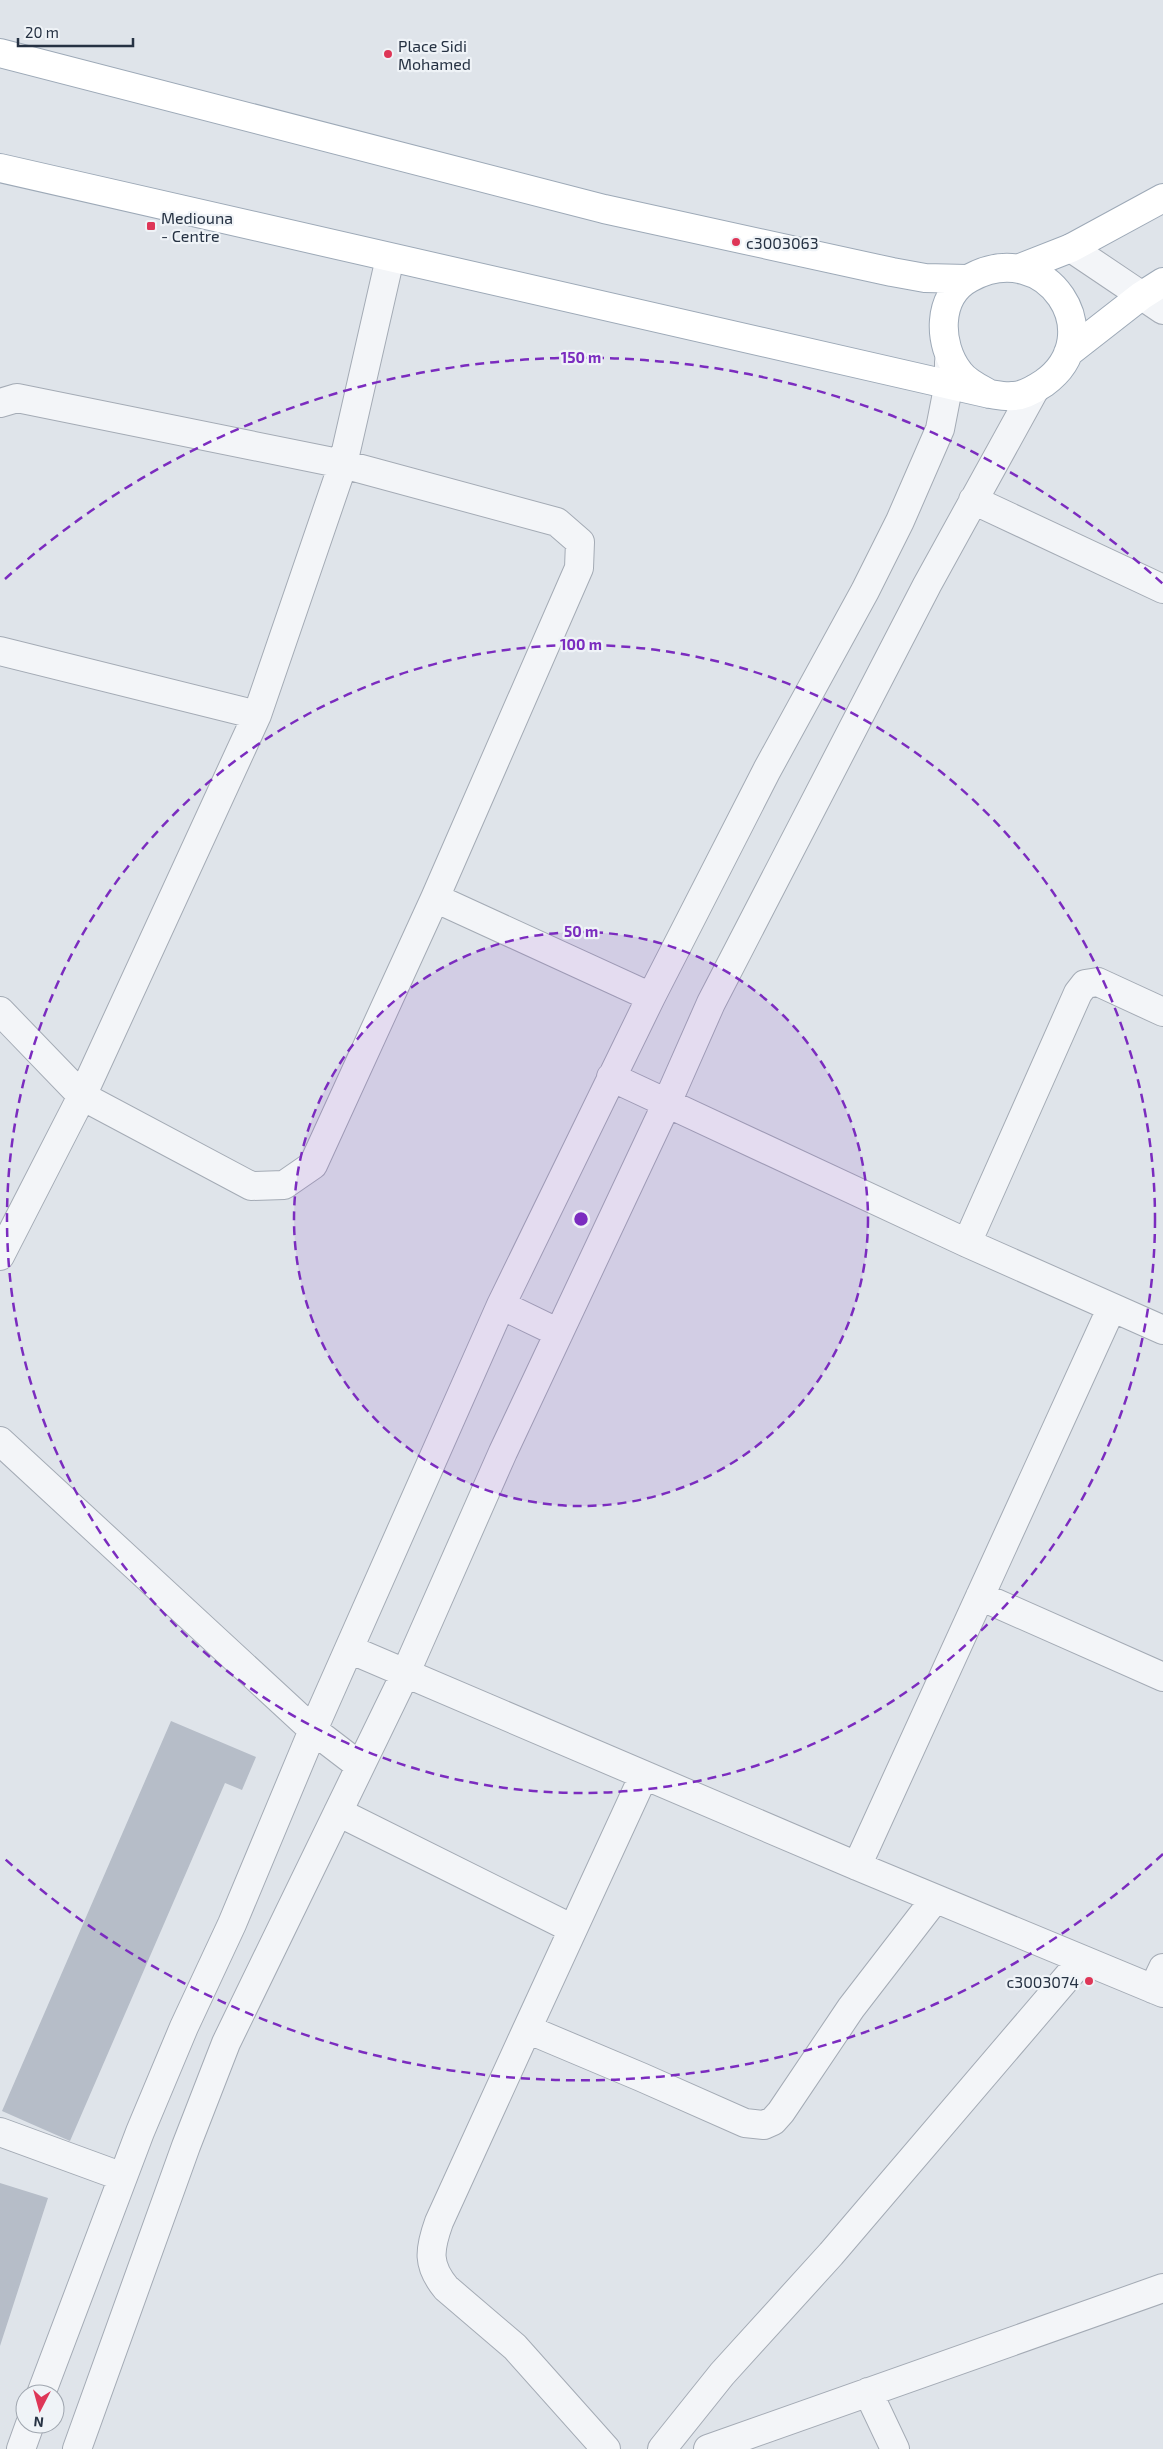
<svg xmlns="http://www.w3.org/2000/svg" width="1163" height="2449" font-family="'Exo 2',sans-serif">
<style>
.building{fill:#b6bdc8}
.lines{fill:none;stroke-linecap:round;stroke-linejoin:round}
.minor-casing{stroke:#a4abb5;stroke-width:30}
.major-casing{stroke:#9da9b7;stroke-width:30}
.minor{stroke:#f3f5f8;stroke-width:28}
.major{stroke:#fff;stroke-width:28}
.ring{fill:none;stroke:#7b2cbf;stroke-width:2.5;stroke-dasharray:9 6}
.poi-dot{fill:#de3657;stroke:#eff3f7;stroke-width:2}
.labels{text-anchor:middle;dominant-baseline:central;stroke-width:4.5;stroke-linejoin:round;paint-order:stroke}
.poi-label{font-size:16px;fill:#263243;stroke:#eff3f7;text-anchor:start}
.centre{fill:#7b2cbf;stroke:#eff3f7;stroke-width:2.5}
.ring-label{font-size:15px;text-anchor:middle;font-weight:bold;fill:#7b2cbf;stroke:#eff3f7;stroke-width:4.5;stroke-linejoin:round;paint-order:stroke}
</style>
<rect width="100%" height="100%" fill="#dfe4ea"/>
<!-- building -->
<path class="building" d="M171,1721l85,36 -14,33 -17,-7 -155,358 -68,-30z
M0,2183l48,15 -48,148z"/>
<g class="lines">
<defs>
<path id="minor" d="M1071,248l92,62
M0,403l17,-5 326,66 214,58 23,20 -1,26 -144,330 -122,267 -29,20 -33,1 -169,-90 -82,-85
M973,500l190,89
M0,651l257,64
M435,898l216,99
M611,1077l356,166 196,87
M967,1243l111,-250 7,-9 13,-2 65,30
M0,1256l82,-160 175,-381 86,-251 47,-206
M501,1305l58,28
M0,1441l313,289 47,36
M980,1596l183,81
M349,1649l508,217 306,127
M338,1812l235,117
M857,1866l254,-557
M1153,1989l10,-21
M527,2029l117,-254
M0,2132l123,45
M868,2392l27,57
M41,2394l99,-262 44,-105 48,-103 81,-194 188,-425 150,-308 116,-227 98,-179 35,-70 40,-92 9,-46v-21
M21,2449l9,-25
M77,2449l109,-303 40,-103 180,-371 97,-220 163,-347 45,-102 216,-418 108,-196
M606,2449l-91,-102 -69,-59c-19,-23 -17,-38 -7,-66l88,-193 114,48 104,46 19,2 9,-4 8,-9 70,-104 84,-109
M662,2449l60,-75 109,-120 251,-294
M708,2449l455,-161"/>
<path id="major" d="M0,53l604,156 288,63 33,6 42,1
M0,168l990,226c7,1 15,3 23,2 10,0 22,-7 31,-13 67,-48 3,-147 -74,-105 -34,18 -32,67 -11,94 7,10 20,16 31,22
M1020,268l51,-20 92,-50
M1068,353l73,-57 22,-14"/>
</defs>
<!-- minor casing -->
<use href="#minor" class="minor-casing"/>
<!-- major casing -->
<use href="#major" class="major-casing"/>
<!-- minor -->
<use href="#minor" class="minor"/>
<!-- major -->
<use href="#major" class="major"/>
</g>
<!-- distance rings -->
<circle cx="581" cy="1219" r="287" fill="#7b2cbf" fill-opacity=".12"/>
<g class="ring">
<circle cx="581" cy="1219" r="287"/>
<circle cx="581" cy="1219" r="574"/>
<path d="M1163 1854A861 861 0 0 1 5 1859M5 579A861 861 0 0 1 1163 584"/>
</g>
<!-- markers -->
<g class="poi-dot">
<circle cx="388" cy="54" r="5"/>
<rect x="146" y="221" width="10" height="10" rx="2.5"/>
<circle cx="736" cy="242" r="5"/>
<circle cx="1089" cy="1981" r="5"/>
</g>
<g class="labels">
<!-- poi labels -->
<g class="poi-label">
<text x="398" y="45">Place Sidi<tspan x="398" dy="18">Mohamed</tspan></text>
<text x="161" y="217">Mediouna<tspan x="161" dy="18">- Centre</tspan></text>
<text x="746" y="242">c3003063</text>
<text x="1079" y="1981" text-anchor="end">c3003074</text>
</g>
</g>
<circle cx="581" cy="1219" r="8" class="centre"/>
<g class="ring-label">
<text x="581" y="363">150 m</text>
<text x="581" y="650">100 m</text>
<text x="581" y="937">50 m</text>
</g>
<!-- north arrow -->
<g transform="translate(40 2409) rotate(186)"><circle r="24" fill="#eff3f7" stroke="#9fa6af"/>
<path d="M0-4L9 19L0 12L-9 19Z" fill="#de3657"/>
<text y="-8" font-size="14" font-weight="bold" text-anchor="middle" fill="#263243">N</text>
</g>
<!-- scale -->
<path d="M18 38v8h115v-8" fill="none" stroke="#263243" stroke-width="2.5"/>
<text x="25" y="38" font-size="15" fill="#263243" stroke="#eff3f7" stroke-width="4" paint-order="stroke">20 m</text>
</svg>
